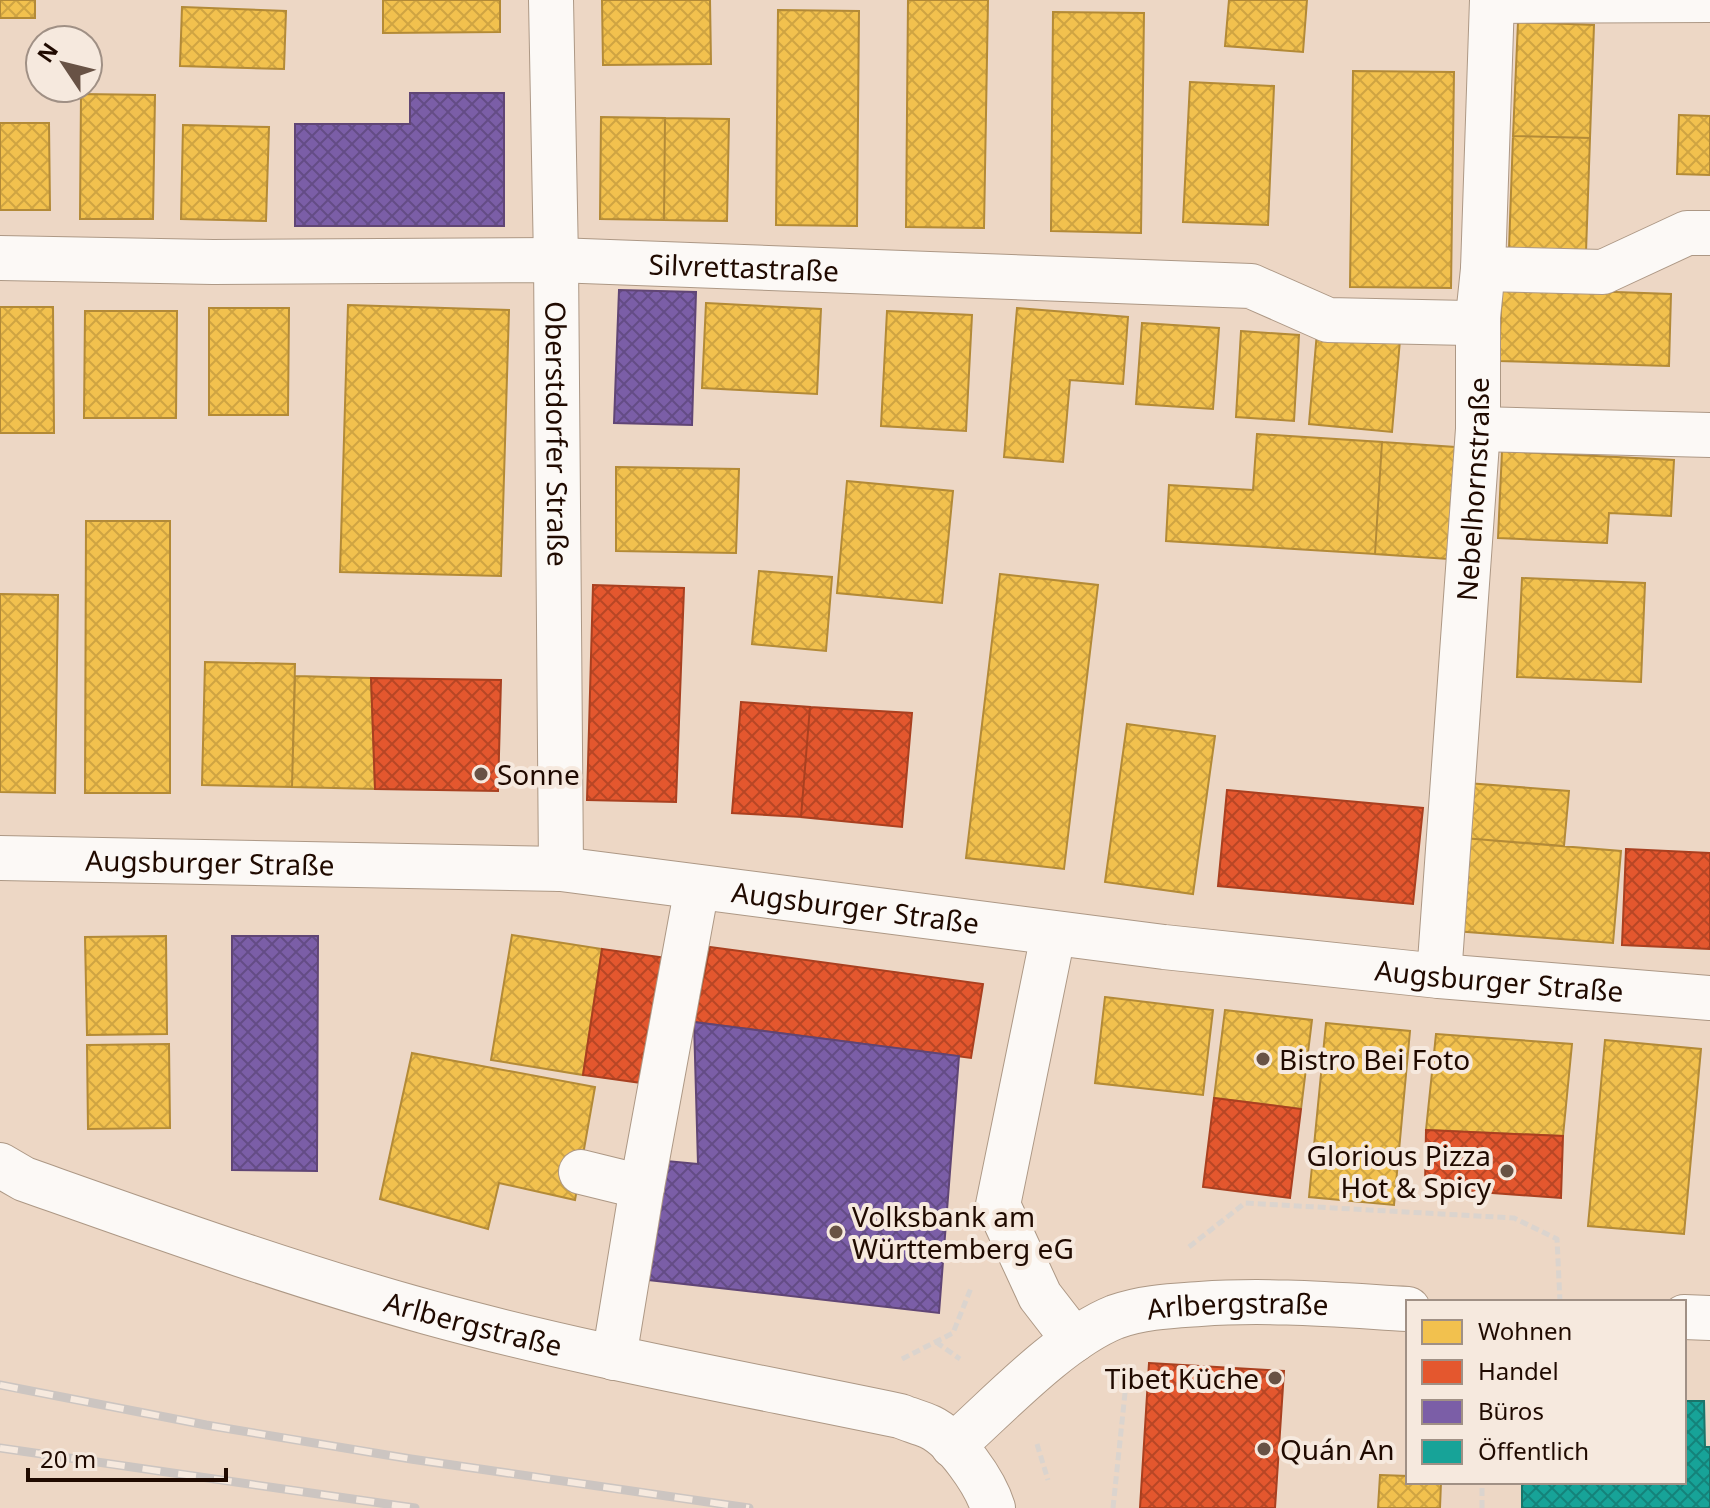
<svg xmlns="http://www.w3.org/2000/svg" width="1710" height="1508" font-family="'Noto Sans',sans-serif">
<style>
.homes{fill:url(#homes-cross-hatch);stroke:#b38a37;stroke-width:2}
.shops{fill:url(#shops-cross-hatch);stroke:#a94020;stroke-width:2}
.offices{fill:url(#offices-cross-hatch);stroke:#604575;stroke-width:2}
.public{fill:url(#public-cross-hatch);stroke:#1a756a;stroke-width:2}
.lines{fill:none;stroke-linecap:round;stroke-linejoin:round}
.minor-casing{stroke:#ad9885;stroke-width:46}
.major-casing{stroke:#ad9885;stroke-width:46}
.path{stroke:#dbd4ce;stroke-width:5;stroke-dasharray:8 4;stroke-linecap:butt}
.minor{stroke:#fcf9f6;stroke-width:44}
.major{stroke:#fcf9f6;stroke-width:44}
.rail-casing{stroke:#ccc5c1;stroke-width:9}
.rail{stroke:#f6e9de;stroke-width:6;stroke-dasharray:18;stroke-linecap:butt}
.poi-dot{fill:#685245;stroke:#f6e9de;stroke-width:3}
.labels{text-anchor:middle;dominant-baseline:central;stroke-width:8;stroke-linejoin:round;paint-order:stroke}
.street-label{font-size:28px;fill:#200a00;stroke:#f6e9de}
.poi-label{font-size:28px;fill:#200a00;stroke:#f6e9de;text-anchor:start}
</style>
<defs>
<pattern id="homes-cross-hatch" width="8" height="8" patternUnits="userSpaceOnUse" patternTransform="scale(2)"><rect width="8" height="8" fill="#f2c14e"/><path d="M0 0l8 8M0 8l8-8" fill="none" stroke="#cfa442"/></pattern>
<pattern id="shops-cross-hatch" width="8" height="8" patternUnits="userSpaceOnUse" patternTransform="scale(2)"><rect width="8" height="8" fill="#e4572e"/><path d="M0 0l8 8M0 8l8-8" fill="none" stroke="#b84625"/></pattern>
<pattern id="offices-cross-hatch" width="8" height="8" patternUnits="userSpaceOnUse" patternTransform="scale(2)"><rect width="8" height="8" fill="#7b5ea7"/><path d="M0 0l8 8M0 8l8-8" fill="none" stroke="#644c86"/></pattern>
<pattern id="public-cross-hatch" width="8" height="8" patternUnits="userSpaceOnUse" patternTransform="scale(2)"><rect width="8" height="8" fill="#17a398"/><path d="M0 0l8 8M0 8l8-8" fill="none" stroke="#14837a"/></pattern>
</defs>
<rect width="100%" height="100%" fill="#edd7c5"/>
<!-- homes -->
<path class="homes" d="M0,0h35v18h-35z
M383,0h117v32l-117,1z
M602,0h108l1,64 -108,1z
M908,0h80l-4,228 -78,-1z
M1229,0h78l-4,52 -78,-6z
M182,7l104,4 -2,58 -104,-3z
M778,10l81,1 -2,215 -81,-1z
M1053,12l91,1 -3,220 -90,-2z
M1518,22l76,3 -4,113 -77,-2z
M1353,71l101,1 -3,216 -101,-1z
M1190,82l84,4 -6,139 -85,-3z
M81,94l74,1 -2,124h-73z
M1679,115l31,1v59l-33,-1z
M601,117l64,1 -1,102 -64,-1z
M665,118l64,1 -2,102 -63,-1z
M0,123h49l1,87h-50z
M183,125l86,2 -3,94 -85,-2z
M1513,136l77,2 -4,114 -77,-3z
M1502,288l169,6 -2,72 -170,-5z
M706,303l115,6 -4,85 -115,-6z
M348,305l161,5 -8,266 -161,-4z
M0,307h53l1,126h-54z
M209,308h80l-1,107h-79z
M1017,308l111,9 -5,67 -53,-4 -7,82 -59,-5z
M85,311h92l-1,107h-92z
M887,311l85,4 -6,116 -85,-5z
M1142,323l77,5 -6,81 -77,-5z
M1241,331l58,4 -5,86 -58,-4z
M1317,332l83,8 -8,92 -83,-8z
M1257,434l125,8 -7,112 -209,-13 3,-56 84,5z
M1382,442l73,5 -7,112 -73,-5z
M1502,451l172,9 -3,56 -62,-3 -2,30 -109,-5z
M616,467l123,2 -3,84 -120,-2z
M847,481l106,10 -11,112 -105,-10z
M86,521h84v272h-85z
M759,571l73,6 -6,74 -74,-7z
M1000,574l98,11 -34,284 -98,-11z
M1522,578l123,5 -4,99 -124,-5z
M0,594l58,1 -3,198 -55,-1z
M205,662l90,2 -3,123 -90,-2z
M295,676l76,2 4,111 -83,-2z
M1127,724l88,12 -22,158 -88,-12z
M1467,783l102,8 -5,55 -101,-8z
M1463,838l158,13 -8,92 -158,-12z
M512,935l90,14 -19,126 -92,-15z
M166,936l1,98 -80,1 -2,-98z
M1105,997l108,13 -10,85 -108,-12z
M1225,1010l87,10 -11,89 -87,-11z
M1326,1023l84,8 -16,174 -85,-8z
M1436,1034l136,10 -9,92 -137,-6z
M1605,1040l96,9 -17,185 -96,-8z
M169,1044l1,84 -82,1 -1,-84z
M412,1053l183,34 -20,113 -76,-17 -11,46 -108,-30z
M1380,1475l28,1v6h33l-1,26h-62z"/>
<!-- shops -->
<path class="shops" d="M593,585l91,3 -8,214 -89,-2z
M371,678l130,2 -3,111 -123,-2z
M741,702l69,5 -9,110 -69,-4z
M810,707l102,6 -10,114 -101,-10z
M1227,790l196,18 -10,96 -195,-18z
M1626,849l84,4v96l-88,-4z
M710,947l273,37 -12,74 -277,-36z
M602,949l65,9 -18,126 -66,-9z
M1214,1098l87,11 -11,89 -87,-11z
M1426,1130l137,6 -2,62 -136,-10z
M1149,1363l135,8 -9,137h-135z"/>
<!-- offices -->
<path class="offices" d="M410,93h94v133h-209v-102h115z
M619,290l77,2 -4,133 -78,-2z
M232,936h86l-1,235 -85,-1z
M694,1022l265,34 -20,257 -290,-33 18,-119 31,3z"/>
<!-- public -->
<path class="public" d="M1684,1401h20l1,46h5v61h-188v-26h162z"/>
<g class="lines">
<defs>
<g id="minor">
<path id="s1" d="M551,0l5,260 5,609"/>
<path d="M1492,1l218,-1"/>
<path id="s2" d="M0,258l213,4 343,-2 695,26 77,34 140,3 10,-6"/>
<path d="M1483,269l120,3 84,-39h23"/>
<path d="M1478,429l232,6"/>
<path id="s3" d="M0,858l561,11 603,78 275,29 271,22"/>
<path d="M1053,935l-55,270 42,91 34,44"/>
<path id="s4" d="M1439,976l39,-547v-112l5,-48 9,-269"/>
<path d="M581,1172l61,15 55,-300"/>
<path d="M1684,1317l26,1"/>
<path d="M614,1358l28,-171"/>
<path id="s5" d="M953,1446c45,-40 107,-107 162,-129 28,-10 56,-11 85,-13 69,-5 138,1 208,5"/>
</g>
<g id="major">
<path id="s6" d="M0,1165l24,14c133,47 266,95 403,133 155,43 315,71 473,104 10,4 21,7 30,11 25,12 55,55 63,81"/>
</g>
</defs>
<!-- minor casing -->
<use href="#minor" class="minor-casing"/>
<!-- major casing -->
<use href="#major" class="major-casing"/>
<!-- path -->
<path class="path" d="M1189,1247l56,-44 269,15 43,21 3,63
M936,1342l24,17
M902,1359l51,-26 18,-45
M1037,1444l11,36
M1113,1508l14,-134
M1482,1508v-26"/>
<!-- minor -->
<use href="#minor" class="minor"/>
<!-- major -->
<use href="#major" class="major"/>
<defs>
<path id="rail" d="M0,1385l206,40 205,34 338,49
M0,1448l415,60"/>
</defs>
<!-- rail casing -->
<use href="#rail" class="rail-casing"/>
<!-- rail -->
<use href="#rail" class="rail"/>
</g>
<!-- markers -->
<g class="poi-dot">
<circle cx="481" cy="774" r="8"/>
<circle cx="1263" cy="1059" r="8"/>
<circle cx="1507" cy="1171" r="8"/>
<circle cx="836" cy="1232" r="8"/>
<circle cx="1275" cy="1378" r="8"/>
<circle cx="1264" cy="1449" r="8"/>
</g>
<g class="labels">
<!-- street labels -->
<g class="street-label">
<text stroke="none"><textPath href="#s2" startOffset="744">Silvrettastraße</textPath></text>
<text stroke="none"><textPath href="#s1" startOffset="434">Oberstdorfer Straße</textPath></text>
<text stroke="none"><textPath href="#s4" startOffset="488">Nebelhornstraße</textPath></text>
<text stroke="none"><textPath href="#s3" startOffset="210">Augsburger Straße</textPath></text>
<text stroke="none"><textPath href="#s3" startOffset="858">Augsburger Straße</textPath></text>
<text stroke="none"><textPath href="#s3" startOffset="1506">Augsburger Straße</textPath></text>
<text stroke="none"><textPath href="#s5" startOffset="332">Arlbergstraße</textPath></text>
<text stroke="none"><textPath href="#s6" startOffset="500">Arlbergstraße</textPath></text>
</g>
<!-- poi labels -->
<g class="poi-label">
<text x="497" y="774">Sonne</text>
<text x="1279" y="1059">Bistro Bei Foto</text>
<text x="1491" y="1155" text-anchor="end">Glorious Pizza<tspan x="1491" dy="32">Hot &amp; Spicy</tspan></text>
<text x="852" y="1216">Volksbank am<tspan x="852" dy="32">Württemberg eG</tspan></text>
<text x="1259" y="1378" text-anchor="end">Tibet Küche</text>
<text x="1280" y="1449">Quán An</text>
</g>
</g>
<!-- legend -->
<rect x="1406" y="1300" width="280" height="184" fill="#f6e9de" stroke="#a09085" stroke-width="2"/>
<rect x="1422" y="1320" width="40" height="24" fill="#f2c14e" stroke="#a09085" stroke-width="2"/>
<text x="1478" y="1340" font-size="24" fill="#200a00">Wohnen</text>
<rect x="1422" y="1360" width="40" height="24" fill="#e4572e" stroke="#a09085" stroke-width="2"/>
<text x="1478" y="1380" font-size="24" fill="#200a00">Handel</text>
<rect x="1422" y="1400" width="40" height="24" fill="#7b5ea7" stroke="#a09085" stroke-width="2"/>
<text x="1478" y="1420" font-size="24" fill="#200a00">Büros</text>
<rect x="1422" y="1440" width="40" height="24" fill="#17a398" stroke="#a09085" stroke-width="2"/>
<text x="1478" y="1460" font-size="24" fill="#200a00">Öffentlich</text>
<!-- north arrow -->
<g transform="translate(64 64) rotate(305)"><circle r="38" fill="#f6e9de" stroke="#a09085" stroke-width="2"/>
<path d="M0-6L14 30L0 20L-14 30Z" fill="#685245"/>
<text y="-12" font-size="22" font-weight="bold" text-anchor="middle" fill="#200a00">N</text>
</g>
<!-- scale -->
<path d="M28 1468v12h198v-12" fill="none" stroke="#200a00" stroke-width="4"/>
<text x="40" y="1468" font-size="24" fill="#200a00" stroke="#f6e9de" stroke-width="6" paint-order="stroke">20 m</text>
</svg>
